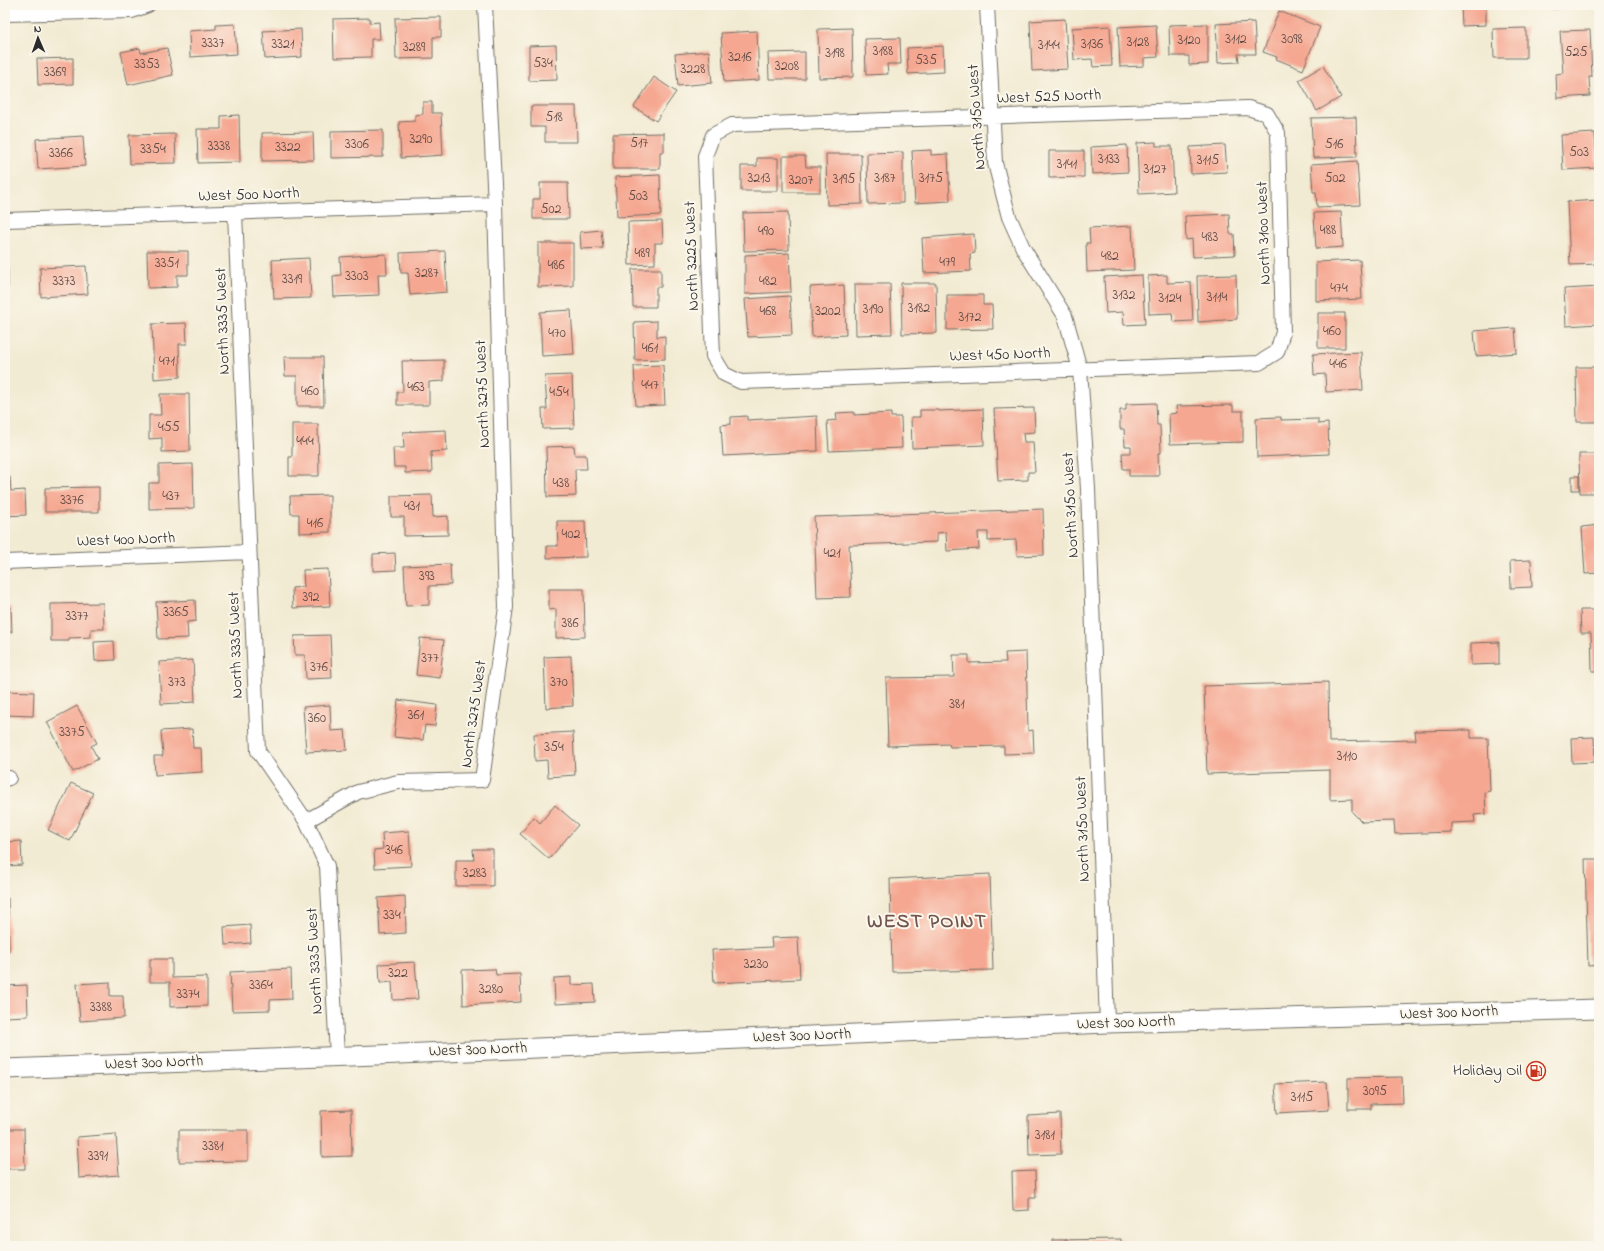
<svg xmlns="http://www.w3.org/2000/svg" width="1604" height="1251" font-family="'Indie Flower',sans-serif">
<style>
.building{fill:#f5a791}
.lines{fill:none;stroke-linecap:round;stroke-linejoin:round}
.street-casing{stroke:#716e66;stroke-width:16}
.secondary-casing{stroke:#716e66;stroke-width:21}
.street{stroke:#fff;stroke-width:14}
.secondary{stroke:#fff;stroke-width:19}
.labels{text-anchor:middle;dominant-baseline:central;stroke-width:4;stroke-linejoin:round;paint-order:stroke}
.number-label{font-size:14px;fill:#5e4a44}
.street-label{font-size:16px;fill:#2b2b2b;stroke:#fbf7ec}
.poi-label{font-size:16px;fill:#2b2b2b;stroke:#fbf7ec;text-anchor:end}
.district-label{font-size:20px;font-weight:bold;letter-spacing:1px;fill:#72564f;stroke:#fbf7ec}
</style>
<rect width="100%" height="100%" fill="#fbf7ec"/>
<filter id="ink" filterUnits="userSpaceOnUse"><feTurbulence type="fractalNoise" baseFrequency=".025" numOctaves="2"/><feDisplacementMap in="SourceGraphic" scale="8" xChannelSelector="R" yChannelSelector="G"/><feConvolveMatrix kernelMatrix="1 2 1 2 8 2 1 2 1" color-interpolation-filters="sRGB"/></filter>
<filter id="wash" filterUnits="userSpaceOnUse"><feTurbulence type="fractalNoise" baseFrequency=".012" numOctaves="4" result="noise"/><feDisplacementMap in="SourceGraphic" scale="16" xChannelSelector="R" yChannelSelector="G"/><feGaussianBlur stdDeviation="0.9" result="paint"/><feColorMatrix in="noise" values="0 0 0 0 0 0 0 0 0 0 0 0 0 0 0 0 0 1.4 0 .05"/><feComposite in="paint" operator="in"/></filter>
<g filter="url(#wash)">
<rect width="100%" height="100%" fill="#f2ebd3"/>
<g id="blocks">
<!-- building -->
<path class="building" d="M1461,5h25v20l-24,1z
M1552,5h35v2l-35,2z
M1279,11l41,16 -17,43 -27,-11 1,-2 -14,-5z
M441,17v20h-8v21l-37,1 -1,-41z
M370,18v5l9,-1 1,17h-9v18l-37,1 -1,-39z
M1065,19l3,50 -36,2 -2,-50z
M1254,22l2,32h-18l1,8 -21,1 -2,-39z
M235,24l2,30 -47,3 -1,-26 27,-2v-4z
M1208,24v40l-19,1v-9h-19l-1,-31z
M1156,25l2,32 -14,1v8l-24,1 -2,-40z
M1110,26l2,40 -19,1 -1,-8 -18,1 -2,-32z
M852,28l1,49 -34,1 -1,-49z
M1526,28v30h-32l-1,-29z
M301,29l1,28 -37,2 -2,-28z
M1590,30l2,47h-3l1,19 -33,2 -1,-24 7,-1 -3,-42z
M757,31l2,49 -35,2 -3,-49z
M900,38l1,26h-14l1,10 -22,1 -1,-36z
M556,45l1,35 -28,1v-35z
M943,46l1,26 -36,2 -1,-26z
M140,48l1,5 26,-5 6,27 -45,10 -7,-33z
M709,51l3,32 -34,3 -3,-32z
M805,52v27h-36l-1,-26z
M73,58v26l-35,1 -1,-26z
M1323,66l18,31 -24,14 -18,-31z
M654,77l22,15 -20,29 -22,-14z
M423,102h9v11h9l2,42 -42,3 -2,-36 16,-1v-6l8,-1z
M531,106h45l1,36h-32v-15h-14z
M239,115l1,47 -42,1 -1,-34h24v-13z
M1356,117l1,40 -44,1 -2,-40z
M383,130v27l-52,1v-27z
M313,132l1,28 -52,1v-28z
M664,133v19h-4v17h-47v-35z
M1595,133l2,35 -34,2 -2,-35z
M175,134l1,29 -46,1 -1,-29z
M83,136l2,30 -47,3 -2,-30z
M1156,142v4h16l2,46 -35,2 -2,-51z
M1127,145l1,27 -36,2 -1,-27z
M1225,145l2,27 -36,2 -1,-27z
M931,150v5l17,-1 2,47 -35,2 -3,-52z
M1049,151h35v26l-35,1z
M903,152v51l-35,1 -1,-51z
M826,154h35l1,50 -35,1z
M783,156h22l1,11h14v25h-37z
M757,158h21v33h-37v-25h16z
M1357,161l3,44 -43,2 -1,-15h-3l-2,-28z
M660,175l1,40 -44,2 -2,-40z
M540,183h28l1,36h-36v-20h7z
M1598,200l1,64 -29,1 -3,-63z
M788,212l1,38 -45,1 -1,-38z
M1341,212l2,35 -27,2 -2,-36z
M1229,214l1,20h4l1,21 -42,2 -1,-18 -6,1 -1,-24z
M662,221l1,22h-8v21l-26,1 -1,-43z
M1132,226l2,44 -47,2 -1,-29h4l-1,-15z
M601,230l2,18 -22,1 -1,-17z
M974,234l1,19 -5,1 1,17 -47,2 -2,-35z
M538,243h35v43l-35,1z
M147,251h41v24h-11v12l-29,1z
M445,251l2,41 -37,3 -2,-22h-7l-1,-20z
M789,253l2,39 -46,2v-39z
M386,254l1,20h-9l1,21 -45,2 -1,-21 8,-1 -1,-18z
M309,258l2,40 -37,1 -2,-39z
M1360,260l2,39 -46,2v-39z
M86,266l2,28 -47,3 -1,-29z
M632,269h29v18h-5v20h-23z
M5,270h3v17h-3z
M1142,275l3,49 -21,1 -1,-13 -17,1 -2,-36z
M1167,275v8l24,-1 2,39 -20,1 -1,-9 -23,1 -1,-38z
M1236,275l1,44 -39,3 -1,-46z
M901,283h35l1,50 -35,1z
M855,284h35l2,50 -36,1z
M844,285l2,50 -34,2 -2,-50z
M1599,287v37l-33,2 -2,-37z
M947,295h36v10h9l1,24 -46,1z
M790,296l2,39 -44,2 -3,-38z
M571,310l3,44 -32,2 -2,-44z
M1318,313h27v35h-27z
M657,321v16l8,-1v23l-30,1 -1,-38z
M186,323l1,21h-8l1,33 -26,2 -2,-55z
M1515,328l2,25 -41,3 -2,-25z
M1361,352l2,38 -37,2 -1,-18 -11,1 -1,-21z
M284,357h39l1,49h-27v-30h-12z
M444,360v21l-15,1v23h-32v-13h6l-1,-31z
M663,365l2,40 -29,1 -2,-40z
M1576,367h23v55h-22z
M572,375l2,53 -31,1 -1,-20h5l-2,-33z
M160,394h29l1,57 -28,1v-14l-13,1v-24h12z
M1156,403l1,22h3l1,28h-3l1,23h-30v-7h-6l-1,-16h9v-7h-6l-1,-17h-4v-19h6v-6z
M1233,405v6h10v31l-73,2 -1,-30 8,-1 -1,-7z
M1034,408l1,24 -12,1 1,9h9l2,30h-7v8l-30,1 -4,-72z
M983,409l1,36 -72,3 -1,-31h9v-7h19v1z
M854,412v3l37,-2v4h10l1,31 -73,3 -2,-30 10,-1 -1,-7z
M747,416v4l70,-4 1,35 -95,5 -2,-31 10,-1v-7z
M1281,417v3l37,-1v5l10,-1 1,31 -72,3 -1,-39z
M292,424h26l1,52h-30v-19h3z
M446,430l1,21 -16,1 1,20 -27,1v-6h-11l-1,-19h11l-1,-16z
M574,446l1,9h11l1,14h-12l1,27 -29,1 -1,-50z
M1579,454h20v39h-19z
M193,464l1,44 -45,1v-26h10v-18z
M1572,476h7v14h-7z
M5,477h5l1,14 14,-1 1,25 -21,1z
M99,487v25h-54v-24z
M330,495v37l-31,1v-19h-8l-1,-18z
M432,495l1,22 15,-1v19l-44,1v-19h-13v-21z
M1043,509l1,46 -27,1 -1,-16 -28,1v-9h-10l1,17 -32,2 -1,-19 -9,1v9l-88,3 2,52 -34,1 -3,-81z
M557,521h28l1,36 -39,1v-12h11z
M1599,525v48l-14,1 -3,-47z
M395,553l1,17 -23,1v-17z
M1531,560l1,27 -21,1 -1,-27z
M450,564l1,21 -22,1v19l-23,1 -2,-40z
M328,569l2,37 -37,2 -1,-20 12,-1 -1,-17z
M549,589h35l1,48 -29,1v-29l-7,1z
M195,600l1,21 -9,1 1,16 -30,1 -2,-37z
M103,603l1,26h-13v8l-22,1v3h-18v-37z
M5,607h6l1,25h-7z
M1580,610h19v61h-7l-1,-38h-10z
M330,635l2,43 -26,1 -1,-24h-10l-1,-19z
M420,638l24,2 -4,38 -24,-3z
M114,641l1,19 -20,1 -1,-19z
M1499,642v22l-28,1v-22z
M1026,652l2,79 5,-1 1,23 -30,1v-8l-54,1 -1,-3 -61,2 -2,-68 68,-1 -1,-22h16v8l37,-1 -1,-9z
M571,656l2,50 -27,2 -2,-51z
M193,660l2,42 -34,2 -2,-42z
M1328,682l1,60 87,-2 -1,-9 56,-1v8h17l2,53 -5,1 1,22 -12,1 1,7 -24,1v9l-56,2 -1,-13 -32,1 -10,-10v-13l-22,1v-30l-123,4 -3,-88z
M5,691l29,1 -1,24 -28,-1z
M398,700l39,5 -2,21 -10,-1 -2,15 -29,-3z
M330,705l1,26 14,-1 2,20 -41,2 -3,-45z
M77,706l20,37 -6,3 7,13 -25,13 -26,-50z
M192,729l1,19h8l1,24 -47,3 -1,-19h9l-2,-25z
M573,732l2,43 -27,2 -1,-17 -12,1 -1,-27z
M1594,737l1,25 -23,1 -1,-25z
M71,783l22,10 -23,48 -22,-11z
M555,805l23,20 -29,34 -29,-25 14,-17 6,6z
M409,831l2,35 -36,2 -1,-18 9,-1 -1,-16z
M21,841l1,24 -17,1v-24z
M473,849h20v37h-37v-26h18z
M1585,859h14v106l-11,1z
M990,874l3,96 -101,2 -2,-93z
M405,896l1,37 -26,2 -2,-37z
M5,898h3l1,54h-4z
M250,925l1,18 -26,2 -1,-18z
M798,937l2,42 -86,4 -2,-33 60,-3 -1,-9z
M150,959h22v19l35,-1v29l-37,1v-25h-20z
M415,962l3,37 -25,1 -1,-18 -12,1 -1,-19z
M291,969l1,30 -22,1v10l-38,1 -2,-39z
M495,969l1,6 24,-1 1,28 -58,3 -1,-35z
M571,977v8l23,-1 1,18 -40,2 -1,-26z
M110,982v14h13l1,22 -44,3 -3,-37z
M27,985l1,31 -23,1v-31z
M1402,1077l1,26 -32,1v5h-23v-31z
M1327,1082l2,28 -52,3 -2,-29z
M351,1110l1,46 -30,1 -1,-46z
M1060,1114l1,40 -32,1 -1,-39z
M5,1129h19l1,40h-20z
M179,1130h69v31l-69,1z
M116,1134l3,41 -40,3 -2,-41z
M1035,1171l1,27h-7v12l-16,1 -1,-39z
M1121,1239v7h-68v-6z"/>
</g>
</g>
<g filter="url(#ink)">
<use href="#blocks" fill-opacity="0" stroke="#716e66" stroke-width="1"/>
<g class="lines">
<defs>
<path id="street" d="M987,5l8,158 14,54 14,31 42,68 15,53 8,120 19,534
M5,14l127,-3 16,-6
M1248,108l19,6 11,19 5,199 -6,20 -18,11 -518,19 -17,-8 -11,-18 -8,-200 8,-21 19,-10z
M235,213l23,538 48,70 21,45 10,190
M5,220l490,-16
M5,562l244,-10
M5,779l4,-1
M306,821l52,-29 40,-10 84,-2 24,-173 -11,-403 -10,-199"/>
<path id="secondary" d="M5,1069l372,-14 730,-32 492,-14"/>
</defs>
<!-- street casing -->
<use href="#street" class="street-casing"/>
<!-- secondary casing -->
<use href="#secondary" class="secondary-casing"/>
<!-- street -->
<use href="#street" class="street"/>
<!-- secondary -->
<use href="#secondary" class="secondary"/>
</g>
</g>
<!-- icons -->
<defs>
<symbol id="fuel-ring" viewBox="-11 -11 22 22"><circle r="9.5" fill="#fbf7ec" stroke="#c8321e" stroke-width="1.5"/><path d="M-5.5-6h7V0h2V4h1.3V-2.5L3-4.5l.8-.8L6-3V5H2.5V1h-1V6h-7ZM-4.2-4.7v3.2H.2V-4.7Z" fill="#c8321e"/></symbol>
</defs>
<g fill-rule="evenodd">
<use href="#fuel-ring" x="1525" y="1060" width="22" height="22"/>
</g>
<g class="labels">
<!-- number labels -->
<g class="number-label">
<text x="1236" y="39">3112</text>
<text x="1292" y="39">3098</text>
<text x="1189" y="40">3120</text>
<text x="1138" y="42">3128</text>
<text x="213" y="43">3337</text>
<text x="283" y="44">3321</text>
<text x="1092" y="44">3136</text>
<text x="1049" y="45">3144</text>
<text x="414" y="47">3289</text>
<text x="883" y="51">3188</text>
<text x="1576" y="52">525</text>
<text x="835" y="53">3198</text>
<text x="740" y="57">3216</text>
<text x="926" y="60">535</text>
<text x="543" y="63">534</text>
<text x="147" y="64">3353</text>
<text x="787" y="66">3208</text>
<text x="693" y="69">3228</text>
<text x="55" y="72">3369</text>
<text x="554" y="117">518</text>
<text x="421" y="139">3290</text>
<text x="639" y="143">517</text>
<text x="357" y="144">3306</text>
<text x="1334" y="144">516</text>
<text x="219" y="146">3338</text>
<text x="288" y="147">3322</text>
<text x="153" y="149">3354</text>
<text x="1579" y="152">503</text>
<text x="61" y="153">3366</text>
<text x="1109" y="159">3133</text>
<text x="1208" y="160">3115</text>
<text x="1067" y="164">3141</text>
<text x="1155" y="169">3127</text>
<text x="759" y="178">3213</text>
<text x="885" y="178">3187</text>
<text x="931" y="178">3175</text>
<text x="1335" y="178">502</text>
<text x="844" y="179">3195</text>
<text x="801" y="180">3207</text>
<text x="638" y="196">503</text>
<text x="551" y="209">502</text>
<text x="1328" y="230">488</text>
<text x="766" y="231">490</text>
<text x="1210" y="237">483</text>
<text x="642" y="253">489</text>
<text x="1110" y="256">482</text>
<text x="947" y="262">479</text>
<text x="167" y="263">3351</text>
<text x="556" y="265">486</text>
<text x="427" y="273">3287</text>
<text x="357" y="276">3303</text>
<text x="292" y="279">3319</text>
<text x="64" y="281">3373</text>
<text x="768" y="281">482</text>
<text x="1339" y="288">474</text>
<text x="1124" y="295">3132</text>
<text x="1217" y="297">3114</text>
<text x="1170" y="298">3124</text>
<text x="919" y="308">3182</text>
<text x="873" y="309">3190</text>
<text x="768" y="311">468</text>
<text x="828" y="311">3202</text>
<text x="970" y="317">3172</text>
<text x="1332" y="331">460</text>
<text x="557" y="333">470</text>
<text x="650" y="348">461</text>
<text x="167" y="361">471</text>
<text x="1338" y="364">446</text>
<text x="650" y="385">447</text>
<text x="416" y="387">463</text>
<text x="310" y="391">460</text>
<text x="559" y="392">454</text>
<text x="169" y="427">455</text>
<text x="305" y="441">444</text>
<text x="561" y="483">438</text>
<text x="171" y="496">437</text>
<text x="72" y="500">3376</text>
<text x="412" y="506">431</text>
<text x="315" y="523">416</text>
<text x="571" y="534">402</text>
<text x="832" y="553">421</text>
<text x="427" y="576">393</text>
<text x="311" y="597">392</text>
<text x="176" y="612">3365</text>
<text x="77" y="616">3377</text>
<text x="570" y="623">386</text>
<text x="430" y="658">377</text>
<text x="319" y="667">376</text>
<text x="177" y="682">373</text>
<text x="559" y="682">370</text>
<text x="957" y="704">381</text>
<text x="416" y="715">361</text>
<text x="317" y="718">360</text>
<text x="72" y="732">3375</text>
<text x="554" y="747">354</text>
<text x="1347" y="756">3110</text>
<text x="394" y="850">346</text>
<text x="475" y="873">3283</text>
<text x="392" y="915">334</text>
<text x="756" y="964">3230</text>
<text x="398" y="973">322</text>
<text x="261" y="985">3364</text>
<text x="491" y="989">3280</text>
<text x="188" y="994">3374</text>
<text x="101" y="1007">3388</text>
<text x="1375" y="1091">3095</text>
<text x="1302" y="1097">3115</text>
<text x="1045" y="1135">3181</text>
<text x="213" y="1146">3381</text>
<text x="98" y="1156">3391</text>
</g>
<!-- street labels -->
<g class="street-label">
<text transform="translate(1049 97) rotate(-2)">West 525 North</text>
<text transform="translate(977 117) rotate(-94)">North 3150 West</text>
<text transform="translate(249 195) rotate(-2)">West 500 North</text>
<text transform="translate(1264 233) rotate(-92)">North 3100 West</text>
<text transform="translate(692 256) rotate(-92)">North 3225 West</text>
<text transform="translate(223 321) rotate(-92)">North 3335 West</text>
<text transform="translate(1000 355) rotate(-2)">West 450 North</text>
<text transform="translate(483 394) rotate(-92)">North 3275 West</text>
<text transform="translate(1071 505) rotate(-93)">North 3150 West</text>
<text transform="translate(126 540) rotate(-2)">West 400 North</text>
<text transform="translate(236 645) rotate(-92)">North 3335 West</text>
<text transform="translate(474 714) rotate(-82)">North 3275 West</text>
<text transform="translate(1083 829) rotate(-92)">North 3150 West</text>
<text transform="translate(315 961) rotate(-93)">North 3335 West</text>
<text transform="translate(1449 1013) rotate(-2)">West 300 North</text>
<text transform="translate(1126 1023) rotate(-2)">West 300 North</text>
<text transform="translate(802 1036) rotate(-2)">West 300 North</text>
<text transform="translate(478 1050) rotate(-2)">West 300 North</text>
<text transform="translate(154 1063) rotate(-2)">West 300 North</text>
</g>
<!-- poi labels -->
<g class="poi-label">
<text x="1522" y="1071">Holiday Oil</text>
</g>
<!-- district labels -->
<g class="district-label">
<text x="927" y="922">WEST POINT</text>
</g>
</g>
<!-- margin -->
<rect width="1604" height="1251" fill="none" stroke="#fbf7ec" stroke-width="20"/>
<!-- north arrow -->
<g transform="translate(38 38) rotate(358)" stroke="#fbf7ec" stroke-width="3" paint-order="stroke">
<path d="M0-3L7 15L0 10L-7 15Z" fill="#2b2b2b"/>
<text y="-6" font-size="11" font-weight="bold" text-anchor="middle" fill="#2b2b2b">N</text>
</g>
</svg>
